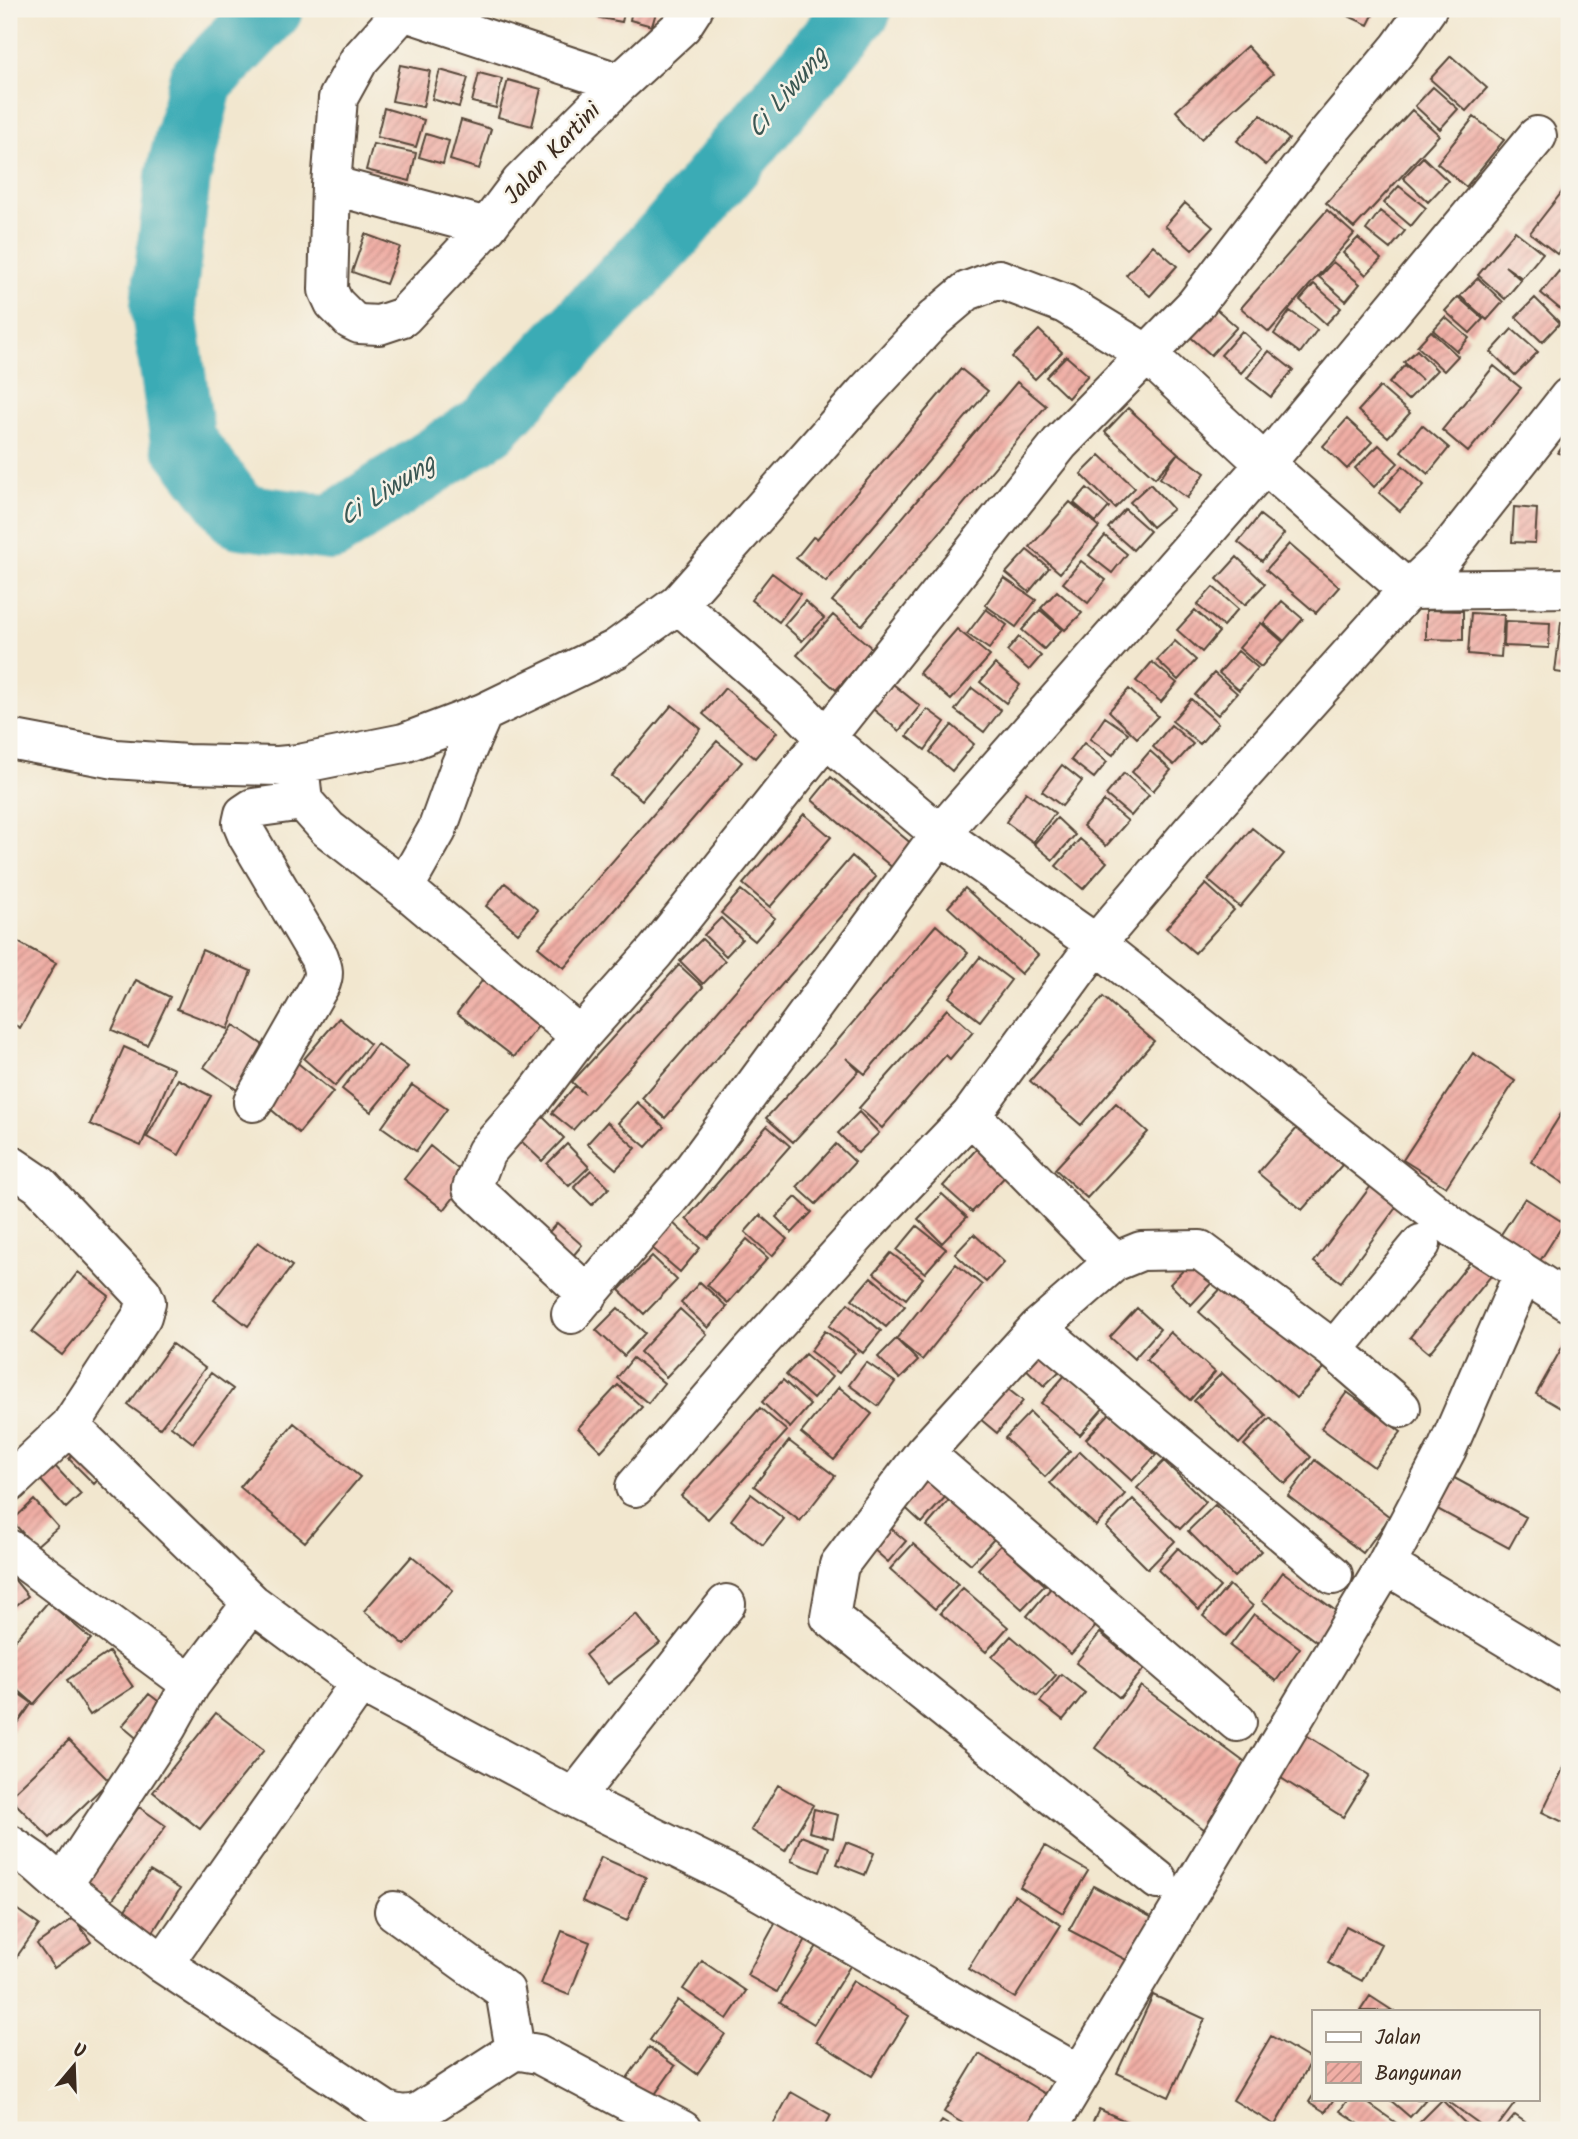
<svg xmlns="http://www.w3.org/2000/svg" width="1578" height="2139" font-family="Kalam,sans-serif">
<style>
.lines{fill:none;stroke-linecap:round;stroke-linejoin:round}
.river{stroke:#3aabb5;stroke-width:66}
.building{fill:url(#building-hatch)}
.minor-casing{stroke:#564639;stroke-width:42}
.minor{stroke:#fff;stroke-width:38}
.labels{text-anchor:middle;dominant-baseline:central;stroke-width:5;stroke-linejoin:round;paint-order:stroke}
.street-label{font-size:24px;fill:#3b2a1e;stroke:#f7f3e8}
.water-label{font-size:26px;font-style:italic;fill:#3b5753;stroke:#f7f3e8}
</style>
<defs>
<pattern id="building-hatch" width="6" height="6" patternUnits="userSpaceOnUse" patternTransform="scale(1.75)"><rect width="6" height="6" fill="#f0aea5"/><path d="M-1 1l2-2M0 6l6-6M5 7l2-2" fill="none" stroke="#c48e86"/></pattern>
</defs>
<rect width="100%" height="100%" fill="#f7f3e8"/>
<filter id="ink" filterUnits="userSpaceOnUse"><feTurbulence type="fractalNoise" baseFrequency=".0143" numOctaves="2"/><feDisplacementMap in="SourceGraphic" scale="14" xChannelSelector="R" yChannelSelector="G"/><feConvolveMatrix kernelMatrix="1 2 1 2 8 2 1 2 1" color-interpolation-filters="sRGB"/></filter>
<filter id="wash" filterUnits="userSpaceOnUse"><feTurbulence type="fractalNoise" baseFrequency=".00686" numOctaves="4" result="noise"/><feDisplacementMap in="SourceGraphic" scale="28" xChannelSelector="R" yChannelSelector="G"/><feGaussianBlur stdDeviation="1.57" result="paint"/><feColorMatrix in="noise" values="0 0 0 0 0 0 0 0 0 0 0 0 0 0 0 0 0 1.4 0 .05"/><feComposite in="paint" operator="in"/></filter>
<g filter="url(#wash)">
<rect width="100%" height="100%" fill="#f2e7cf"/>
<g class="lines">
<!-- river -->
<path class="river" d="M270,9l-69,72 -23,96 -15,129 20,136 57,74 91,12 157,-103 185,-195 186,-221"/>
</g>
<g id="blocks">
<!-- building -->
<path class="building" d="M597,9h28l-3,13 -27,-5z
M632,9h25l-5,17 -22,-6z
M1333,9h43l-8,16z
M1247,46l26,28 -72,65 -25,-28z
M1451,56l36,32 -21,23 -36,-32z
M400,65l30,6 -7,36 -31,-6z
M440,70l28,8 -9,29 -27,-8z
M479,73l23,6 -6,29 -24,-6z
M508,80l33,9 -9,37 -34,-9z
M1433,87l25,22 -18,20 -25,-23z
M384,108l40,12 -8,27 -39,-10z
M1412,110l27,25 -85,93 -28,-25z
M1261,115l28,24 -23,26 -29,-24z
M1474,117l30,23 -38,47 -29,-24z
M461,120l30,9 -12,40 -29,-9z
M426,134l23,7 -6,23 -24,-7z
M373,144l43,9 -6,28 -44,-11z
M1423,157l25,24 -20,21 -25,-24z
M1569,183v55l-12,16 -27,-21z
M1399,186l27,22 -15,18 -27,-23z
M1185,203l28,24 -21,23 -27,-24z
M1327,210l27,24 -85,98 -28,-24z
M1380,211l25,20 -15,18 -24,-19z
M1515,231l28,22 -21,25 -17,-12 16,14 -16,19 -27,-24z
M365,234l35,13 -14,37 -34,-12z
M1358,238l23,21 -15,16 -23,-22z
M1153,245l24,21 -27,30 -24,-21z
M1333,262l27,22 -14,17 -27,-24z
M1559,271l10,8v32l-3,3 -25,-21z
M1478,278l25,24 -16,18 -27,-24z
M1314,284l27,24 -15,16 -26,-24z
M1458,297l25,22 -13,14 -25,-22z
M1535,298l25,25 -18,19 -26,-25z
M1213,306l24,21 -26,28 -24,-21z
M1290,311l27,19 -17,23 -26,-19z
M1445,317l24,21 -12,13 -24,-21z
M1512,329l26,23 -23,23 -24,-23z
M1039,330l23,22 -27,27 -23,-22z
M1242,331l20,18 -21,24 -20,-18z
M1431,331l27,25 -14,15 -27,-25z
M1417,350l20,20 -29,30 -19,-17 16,-18 17,15 -18,-18z
M1269,351l24,19 -22,27 -24,-19z
M1066,356l22,19 -20,23 -22,-21z
M1494,366l27,22 -53,64 -26,-22z
M961,369l27,22 -162,191 -30,-24 17,-21 4,2z
M1017,382l29,24 -184,219 -30,-24z
M1380,387l30,26 -22,24 -30,-26z
M1128,408l50,45 27,20 -18,25 -27,-20 18,-25 -23,25 -50,-46z
M1347,419l25,23 -25,27 -24,-23z
M1422,425l27,23 -21,26 -27,-23z
M1569,437v18l-11,-2z
M1379,445l19,18 -24,24 -19,-19z
M1100,455l35,33 -20,20 -34,-34z
M1403,466l21,19 -24,26 -21,-18z
M1150,484l23,25 -21,18 -22,-25z
M1087,488l22,19 -13,15 -22,-19z
M1070,502l29,25 -39,46 -30,-26z
M1514,507l23,2 -2,34 -23,-1z
M1125,509l25,22 -17,19 -25,-22z
M1260,515l24,19 -22,27 -24,-19z
M1105,536l22,18 -15,19 -23,-18z
M1289,544l50,43 -23,26 -50,-43z
M1027,550l22,18 -20,24 -23,-19z
M1237,557l28,27 -20,21 -28,-26z
M1081,561l25,19 -18,23 -25,-20z
M772,573l28,21 -21,28 -28,-22z
M1004,578l32,22 -20,27 -31,-22z
M1213,587l25,22 -15,17 -26,-21z
M1057,591l25,22 -17,17 -24,-22z
M805,601l19,17 -22,23 -18,-16z
M1282,601l21,18 -19,22 -20,-18z
M986,609l21,16 -18,24 -22,-15z
M1040,610l22,19 -18,20 -22,-19z
M1195,610l24,22 -17,20 -25,-22z
M1426,610l37,1v29l-37,-1z
M1471,613l33,2 -3,42 -33,-3z
M833,615l40,34 -37,41 -39,-35z
M1505,621l45,2 -1,25 -45,-2z
M1561,622l8,1v51l-14,-2z
M1261,623l22,19 -22,25 -22,-19z
M957,629l33,27 -39,44 -32,-27z
M1019,637l22,19 -12,14 -22,-19z
M1175,641l21,19 -18,20 -21,-20z
M1238,651l20,17 -19,22 -20,-17z
M1152,662l25,21 -16,19 -25,-21z
M995,664l25,21 -14,18 -26,-21z
M1214,673l23,20 -19,22 -23,-20z
M893,684l27,22 -21,25 -26,-22z
M725,688l52,44 -22,26 -52,-44z
M972,688l29,22 -17,22 -29,-22z
M1129,689l29,27 -21,22 -28,-27z
M1191,699l27,24 -18,21 -28,-23z
M672,705l29,24 -59,71 -30,-24z
M927,709l18,13 -20,28 -18,-14z
M1105,717l23,16 -15,22 -23,-16z
M952,725l22,19 -22,27 -22,-19z
M1171,725l22,19 -19,21 -21,-18z
M717,741l25,21 -178,206 -26,-21z
M1084,743l23,19 -13,16 -23,-18z
M1150,751l21,19 -18,21 -21,-19z
M1062,765l20,16 -20,25 -20,-15z
M1124,773l25,22 -18,21 -25,-21z
M831,777l82,68 -19,24 -82,-69z
M1026,792l29,21 -22,29 -27,-20z
M1104,801l24,20 -22,25 -23,-20z
M804,814l27,23 -61,70 -27,-23z
M1057,818l18,17 -22,25 -19,-16z
M1252,828l32,26 -44,53 -32,-27z
M1080,839l27,23 -24,27 -27,-23z
M852,856l24,21 -211,241 -23,-20z
M505,883l33,27 -20,23 -32,-27z
M1206,884l28,26 -39,43 -29,-25z
M965,888l73,67 -17,19 -73,-67z
M741,890l34,28 -20,23 -34,-28z
M721,918l21,21 -16,17 -22,-21z
M936,925l32,28 -103,121 -19,-16 13,13 -66,71 -27,-24 66,-71z
M9,937l47,26 -36,65 -11,-6z
M702,939l23,22 -22,23 -23,-23z
M202,950l49,21 -23,58 -51,-20z
M980,957l31,23 -31,41 -31,-24z
M679,965l24,22 -130,143 -21,-17 23,-27 10,8 -13,-12z
M489,972l57,44 -32,41 -57,-44z
M136,980l34,17 -23,48 -35,-15z
M1103,997l51,44 -73,84 -51,-44z
M947,1009l26,23 -23,27 -4,-4 -64,73 -23,-20z
M339,1018l31,26 -35,42 -31,-27z
M234,1025l42,29 -30,42 -42,-29z
M377,1044l31,23 -37,45 -29,-23z
M124,1047l50,22 -33,77 -51,-22z
M1473,1053l42,28 -69,106 -43,-27z
M294,1060l39,32 -34,41 -38,-32z
M178,1079l33,17 -32,59 -32,-18z
M412,1085l35,24 -31,42 -34,-24z
M1569,1101v79l-3,5 -35,-23z
M637,1102l27,25 -18,20 -28,-24z
M1116,1103l32,29 -61,66 -32,-29z
M859,1112l20,21 -21,20 -20,-20z
M541,1115l23,23 -22,23 -24,-23z
M607,1122l29,26 -20,21 -29,-25z
M767,1126l23,20 -82,92 -22,-19z
M1298,1127l44,38 -40,45 -44,-37z
M982,1143l29,27 -39,42 -29,-26z
M567,1144l22,23 -20,19 -22,-22z
M836,1144l19,18 -39,42 -19,-17z
M430,1146l39,32 -25,32 -40,-31z
M591,1170l18,18 -17,17 -18,-18z
M1374,1182l26,20 -59,80 -27,-20z
M942,1194l25,23 -25,26 -24,-24z
M796,1197l16,15 -20,21 -16,-16z
M1525,1198l39,25 -26,41 -40,-25z
M760,1215l27,24 -15,17 -27,-24z
M672,1222l28,26 -20,24 -29,-25z
M557,1223l25,22 -14,17 -26,-22z
M917,1226l29,23 -21,24 -28,-23z
M974,1234l30,28 -18,20 -31,-28z
M747,1239l21,19 -40,45 -21,-18z
M258,1242l34,24 -44,60 -34,-26z
M891,1253l32,25 -17,21 -32,-26z
M1199,1254l21,20 -29,31 -21,-21z
M652,1256l25,24 -33,34 -25,-24z
M1475,1256l20,15 -66,82 -19,-16z
M956,1264l26,21 -60,75 -26,-21 22,22 -18,18 -22,-22 18,-18z
M78,1272l31,24 -47,59 -30,-23z
M871,1277l34,29 -19,21 -34,-28z
M700,1282l27,25 -19,21 -27,-25z
M1227,1282l97,86 -28,30 -97,-86z
M848,1303l33,28 -18,22 -34,-27z
M618,1308l27,25 -21,23 -28,-26z
M1137,1308l23,21 -26,30 -24,-22z
M680,1309l27,25 -41,43 -26,-25z
M825,1331l30,22 -16,20 -29,-22z
M1170,1332l45,40 -25,28 -44,-40z
M1569,1335v78l-33,-19z
M1042,1343l23,23 -21,20 -23,-22z
M172,1344l33,24 -45,60 -32,-23z
M805,1354l27,23 -19,22 -27,-24z
M633,1358l31,25 -16,20 -31,-25z
M866,1362l29,20 -17,24 -29,-21z
M211,1373l22,16 -40,54 -22,-17z
M1222,1373l44,42 -27,29 -45,-43z
M1066,1374l39,32 -25,29 -39,-32z
M783,1380l27,25 -20,23 -28,-26z
M999,1382l24,19 -26,32 -24,-20z
M618,1385l24,22 -41,44 -23,-23z
M839,1387l33,27 -38,46 -33,-27z
M1347,1392l54,40 -27,35 -53,-39z
M760,1408l27,23 -79,88 -27,-23z
M1030,1412l40,39 -25,26 -40,-39z
M1110,1413l46,42 -24,26 -46,-42z
M1270,1418l41,39 -26,27 -41,-39z
M294,1423l66,54 -55,65 -65,-55z
M789,1441l46,35 -35,45 -46,-35z
M86,1442l25,24 -17,18 -25,-25z
M1080,1451l45,43 -29,32 -46,-43z
M1315,1460l75,57 -27,36 -75,-57z
M1164,1461l42,41 -26,27 -43,-41z
M53,1464l28,30 -15,14 -28,-31z
M1447,1474l79,43 -17,31 -79,-43z
M925,1475l22,20 -25,28 -23,-21z
M751,1494l33,25 -21,26 -32,-25z
M1133,1499l42,42 -27,28 -42,-42z
M34,1500l24,27 -23,20 -23,-26z
M949,1500l45,39 -23,25 -44,-38z
M1215,1505l46,46 -27,26 -46,-46z
M881,1520l25,21 -18,21 -25,-22z
M913,1544l45,40 -23,25 -45,-40z
M1001,1545l44,40 -23,24 -44,-40z
M1178,1548l42,39 -21,23 -41,-40z
M412,1556l41,34 -48,55 -41,-34z
M1283,1572l57,42 -22,29 -56,-42z
M9,1573l19,23 -19,15z
M1229,1585l24,21 -27,30 -23,-20z
M963,1588l45,39 -22,25 -46,-39z
M1051,1588l45,38 -25,28 -44,-38z
M48,1602l43,37 -57,65 -25,-22v-35z
M636,1614l24,29 -52,41 -23,-29z
M1254,1614l46,34 -24,33 -46,-35z
M1100,1633l44,36 -24,29 -44,-35z
M1011,1636l45,39 -19,21 -45,-39z
M109,1652l24,35 -43,28 -23,-35z
M1061,1674l24,19 -22,27 -23,-18z
M1141,1686l114,84 -47,62 -113,-84z
M9,1687l23,16 -23,33z
M149,1694l18,14 -27,33 -18,-15z
M216,1713l48,37 -64,79 -47,-37z
M1300,1731l69,44 -26,42 -70,-44z
M69,1740l40,41 -59,57 -41,-41z
M1569,1757v68l-27,-13z
M778,1785l35,20 -28,46 -34,-21z
M139,1807l27,19 -54,74 -26,-18z
M814,1809l24,6 -5,23 -24,-6z
M801,1836l28,11 -9,25 -29,-11z
M846,1842l28,11 -9,22 -28,-11z
M1045,1846l43,25 -25,42 -43,-26z
M601,1857l45,20 -19,44 -45,-20z
M150,1871l30,18 -34,54 -30,-19z
M1093,1886l60,32 -23,44 -61,-32z
M1014,1895l47,30 -46,73 -47,-29z
M9,1904l30,21 -28,40 -2,-1z
M74,1918l17,24 -37,26 -17,-24z
M776,1922l30,17 -29,53 -30,-17z
M1346,1926l35,18 -19,37 -34,-18z
M562,1931l28,11 -21,53 -28,-11z
M817,1946l33,20 -36,58 -34,-21z
M702,1961l44,30 -19,28 -44,-30z
M853,1981l56,35 -37,60 -56,-35z
M1153,1995l52,24 -36,78 -52,-24z
M1370,1996l23,15h-33z
M678,2000l47,34 -28,40 -47,-34z
M1271,2036l41,24 -37,65 -42,-25z
M649,2047l26,19 -29,41 -26,-19z
M979,2054l70,42 -21,34h-54l-30,-18z
M791,2092l40,23 -8,15h-53z
M1314,2094v5h20l-9,13 -16,-10z
M1348,2099h14l43,30 -37,1 -28,-19z
M1389,2099h37l-16,18z
M1445,2099h64l6,4 -20,27h-7z
M1442,2100l30,30h-60z
M1099,2109l46,21h-56z
M1515,2115l21,15h-33z
M942,2121l15,9h-21z"/>
</g>
</g>
<g filter="url(#ink)">
<use href="#blocks" fill-opacity="0" stroke="#564639" stroke-width="2"/>
<g class="lines">
<defs>
<path id="minor" d="M403,11l217,72 -99,99 -34,45 -84,90 -24,8 -20,-1 -8,-4 -17,-17 -6,-13 3,-105 7,-87 21,-38z
M620,83l62,-57 11,-17
M331,185l156,42
M678,604l116,101 33,34 113,95 325,-370 272,-328
M9,739l106,20 72,5 91,2 21,-2 105,-21 79,-30 133,-64 62,-45 187,-211 69,-74 33,-28 32,-12 66,25 82,50 118,110 143,126 161,-2
M299,764l4,37 25,28 76,59 176,148 75,-84 405,-509 135,-138 127,-165 77,-92 28,-39
M404,888l33,-58 23,-64 23,-53
M580,1036l-47,62 -47,54 -14,36 116,107
M253,1102l67,-117c5,-11 3,-17 -1,-28l-72,-122 -5,-12 2,-9 9,-6 50,-7
M971,1115l143,147 -76,66 -114,125 -85,112 -9,52 328,263
M9,1164l31,21 102,108 4,9 -4,14 -72,110 -61,57
M1114,1262l27,-11 59,-1 134,100 67,58
M571,1314l117,-138 252,-342 156,110 362,287 111,71
M1038,1328l295,247
M1334,1350l87,-106
M70,1426l182,177 108,80 214,115 165,81 341,196
M924,1453l313,269
M635,1487l116,-135 113,-125 107,-112 125,-171 95,-112 217,-242 35,-33 126,-160
M9,1549l182,135
M1386,1565l183,110
M574,1798l152,-194
M9,1844l26,18 27,24 105,-159 24,-43 61,-81
M62,1886l101,78 222,146c13,5 21,6 34,2l96,-62 23,4 144,76
M394,1911l111,80 10,59
M163,1964l197,-281
M1047,2130l339,-565 61,-116 76,-175"/>
</defs>
<!-- minor casing -->
<use href="#minor" class="minor-casing"/>
<!-- minor -->
<use href="#minor" class="minor"/>
</g>
</g>
<g class="labels">
<!-- street labels -->
<g class="street-label">
<text transform="translate(553 154) rotate(-47)">Jalan Kartini</text>
</g>
<!-- water labels -->
<g class="water-label">
<text transform="translate(788 93) rotate(-50)">Ci Liwung</text>
<text transform="translate(388 491) rotate(-33)">Ci Liwung</text>
</g>
</g>
<!-- margin -->
<rect width="1578" height="2139" fill="none" stroke="#f7f3e8" stroke-width="35"/>
<!-- legend -->
<rect x="1312" y="2010" width="228" height="91" fill="#f7f3e8" stroke="#aca397" stroke-width="2"/>
<rect x="1326" y="2032" width="35" height="10" fill="#ffffff" stroke="#aca397" stroke-width="2"/>
<text x="1375" y="2044" font-size="21" fill="#3b2a1e">Jalan</text>
<rect x="1326" y="2062" width="35" height="21" fill="url(#building-hatch)" stroke="#aca397" stroke-width="2"/>
<text x="1375" y="2080" font-size="21" fill="#3b2a1e">Bangunan</text>
<!-- north arrow -->
<g transform="translate(74 2066) rotate(19)" stroke="#f7f3e8" stroke-width="5" paint-order="stroke">
<path d="M0-5L12 26L0 18L-12 26Z" fill="#3b2a1e"/>
<text y="-10" font-size="19" font-weight="bold" text-anchor="middle" fill="#3b2a1e">U</text>
</g>
</svg>
